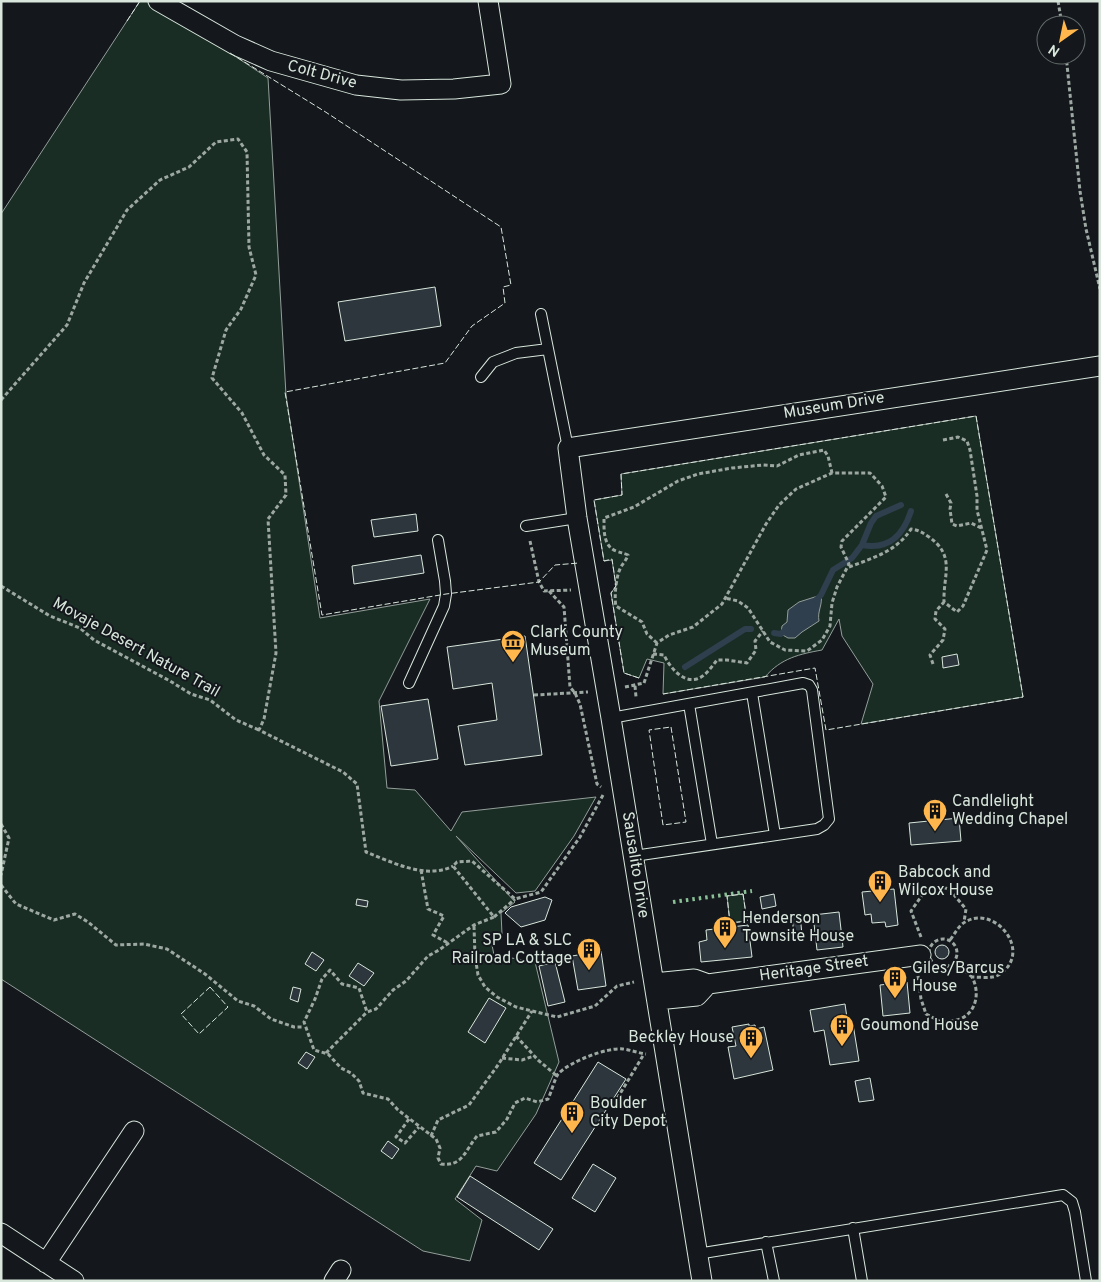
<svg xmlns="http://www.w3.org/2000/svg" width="1101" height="1282" font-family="Overpass,sans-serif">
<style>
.green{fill:#1a2d24;stroke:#939e99}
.water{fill:#2f3f4d;stroke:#939e99}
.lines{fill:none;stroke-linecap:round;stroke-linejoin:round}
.stream{stroke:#2f3f4d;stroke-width:6}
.building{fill:#2c363c;stroke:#d8e6dc}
.service-casing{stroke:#d8e6dc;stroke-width:12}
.minor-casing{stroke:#d8e6dc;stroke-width:21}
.path{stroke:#9da8a2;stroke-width:3;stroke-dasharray:4 2.5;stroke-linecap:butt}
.service{stroke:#14181c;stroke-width:10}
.minor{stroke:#14181c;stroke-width:19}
.hedge{stroke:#8ac095;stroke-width:4;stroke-dasharray:2.5 4;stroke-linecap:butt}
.fence{stroke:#d8e6dc;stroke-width:1;stroke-dasharray:6 2.5;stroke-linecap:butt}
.labels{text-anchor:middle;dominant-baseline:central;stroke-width:4;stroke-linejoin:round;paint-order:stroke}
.street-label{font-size:16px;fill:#d8e6dc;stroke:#14181c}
.poi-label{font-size:16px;fill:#d8e6dc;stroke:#14181c;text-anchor:start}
</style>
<rect width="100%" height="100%" fill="#14181c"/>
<!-- green -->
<path class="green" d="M140,1h11l117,77 18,317 34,223 110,-19 -51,102 8,87 28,2 36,41 11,-19 134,-15 -22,39 -39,55 -19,2 -60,-57 59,66 -14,11 1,21 -10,11 2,10 41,7 24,100 -23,52 -39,57 -21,-5 -21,33 27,21 -12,41 -47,-10 -422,-272v-765z
M976,416l47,281 -162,27 12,-40 -31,-48 -3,-17 -17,31c-22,4 -41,8 -57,27l-102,17 1,-31 -17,-4 -8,19 -15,-5 -13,-80 5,-7 -4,-26 -8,1 -10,-61 28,-5 -1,-21z
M743,894l4,27 -17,2 -3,-27z"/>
<!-- water -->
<path class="water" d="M821,595c2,10 -4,16 -2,26l-17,11 -7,6h-7l-7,-4 1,-8 5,-4 1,-12 11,-8z"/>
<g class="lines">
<!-- stream -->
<path class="stream" d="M862,545c27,5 41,-9 49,-34
M816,600l5,-5 12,-25 19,-12 10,-13 9,-22 5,-7 25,-11
M774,633l7,1 6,-6
M685,667l60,-38h6"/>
</g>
<!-- building -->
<path class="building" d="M435,287l6,39 -96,15 -7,-39z
M416,514l2,17 -44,6 -3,-17z
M421,555l3,18 -70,11 -2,-18z
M525,636l17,119 -77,10 -7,-39 39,-6 -5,-37 -39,6 -6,-42z
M957,654l2,11 -16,3 -1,-11z
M428,699l10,60 -47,7 -10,-60z
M959,818l2,23 -50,4 -2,-22z
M894,889l4,36 -12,2 -1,-5 -13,1 -1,-9 -6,1 -3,-23z
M774,894l2,12 -14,3 -2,-12z
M545,897l7,3 -7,20 -24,7 -16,-14 6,-6z
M357,899l11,2 -1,6 -11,-2z
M839,912l4,35 -26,3 -4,-35z
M800,914l2,21 -8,1 -2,-21z
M748,925l4,32 -51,5 -2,-20 8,-2 -1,-10z
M935 952a7 7 0 1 1 14 0a7 7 0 1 1-14 0Z
M601,951l5,35 -28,4 -6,-34z
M312,952l12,8 -8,11 -11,-7z
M555,962l10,40 -17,4 -9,-40z
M358,963l16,10 -10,13 -15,-10z
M907,982l3,31 -27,3 -3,-31z
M293,987l8,2 -3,13 -8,-3z
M489,998l17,10 -21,35 -17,-11z
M845,1004l3,21 5,-1 6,37 -29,4 -6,-35 -10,2 -4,-22z
M749,1024v2l6,-1 1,4 8,-2 9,43 -39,9 -6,-32 8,-1 -4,-19z
M306,1052l9,5 -8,12 -9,-6z
M598,1062l28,17 -65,101 -27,-17z
M870,1078l4,22 -15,2 -4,-21z
M388,1141l11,8 -7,10 -11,-8z
M593,1164l23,14 -21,34 -23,-14z
M470,1176l83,53 -14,21 -82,-53z"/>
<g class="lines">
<defs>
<path id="service" d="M541,314l27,134
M481,377l12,-15 23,-9 32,-4
M526,526l51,-8
M409,683l35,-77 2,-12 -1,-13 -7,-41
M752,693l23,142
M689,704l23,140
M611,718l192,-35 6,2 3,5 17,129 -5,6 -7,4 -183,27
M853,1228l9,53
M766,1242l8,39
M697,1254l366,-59 9,7 3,10 11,69"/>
<path id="minor" d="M158,1l77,44 36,16 85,24 45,5 53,-1 47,-5 -13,-83
M654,983l40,-4 14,5
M657,1000l40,-4 11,-12 213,-29
M1,1233l73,48
M46,1263l88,-132
M334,1281l7,-11
M702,1281l-91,-563 -34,-200 -9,-70 532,-82"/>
</defs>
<!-- service casing -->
<use href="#service" class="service-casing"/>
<!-- minor casing -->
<use href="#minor" class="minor-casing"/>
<!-- path -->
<path class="path" d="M1058,1l4,24
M1066,55l14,136 6,38 14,60
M1,400l66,-75 17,-42 43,-73 33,-30 29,-13 27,-25 22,-3 9,13 2,95 7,28 -15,34 -15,21 -14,48 30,35 22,42 21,20 1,20 -18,24 8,134 -12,66 -5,11 84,42 14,12 9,68c26,10 60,28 87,14
M946,494l5,9 -1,6 2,15 5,2 14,-3 10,5
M530,541l9,41 5,9 27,-1
M849,567c24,-9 48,-16 62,-38 8,1 12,4 18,8 27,19 14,38 15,65l13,10 6,-6 24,-56 -10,-40v-14l-7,-46 -3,-9 -9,-4 -15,3
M1,586l49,30 30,12 14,12 76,41 21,13 19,6 26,20 23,10
M549,591l15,16 6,80 5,6 5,11 17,80 4,3
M657,643l-10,-9 -5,-12 -26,-16c-2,-7 0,-29 4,-37 2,-5 6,-8 8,-14 -4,-2 -7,-2 -12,-4 -13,-5 -12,-21 -12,-33l30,-11 44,-26 20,-7 34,-6 31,-3 14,1 22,-11 25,-5 4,6 4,17
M653,654l11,1c6,13 23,34 40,20 5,-4 9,-10 13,-15h10l20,3 9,-13 -1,-9 8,-10
M933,664l-3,-9 13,-15 2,-11 -10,-10 1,-8 8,-9
M635,686l1,11
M625,687l19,-4 13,-40 12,-8 24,-8 29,-23 44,-80 13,-19 17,-16 36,-16h38l12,13 4,11 -44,44 -1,6 8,17 -12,23 -5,16 -2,23 -8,14 -15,11 -22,-1 -15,-8 -22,-34 -10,-7 -13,-3
M534,695l54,-3
M603,795l-23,42 -39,55 -26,7 -43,-38 -15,1 -4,4 41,51 -20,8 -35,25 -11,6 -22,25 -13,9 -17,19 -9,3 -8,-24 -17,-4 -12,-14 -8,9 -7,20 -11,23 10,28 14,4 13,14 10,5 8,8 4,12 25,6 10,11 38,29 4,9 -2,10 3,6c21,3 24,-13 36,-28l19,-4 11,-13 8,-16 10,-5 12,4 11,-3c3,-6 7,-21 10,-25 11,-12 49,-27 65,-25 8,1 15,4 23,5
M1,824l8,14 -8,37
M421,870l7,39 16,7 -11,19 15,8
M1,885l15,19 38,16 21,-6 13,8 28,23 28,-1 23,5 38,25 33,27 16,5 17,13 23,8h10
M494,917l21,-18
M474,926l1,30 3,19 7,12 12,10 19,10 41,10 38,-11 22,-20 17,-4
M921,937l-10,-26 14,-20 13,-5 11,3 17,20 -2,13
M929 953a14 14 0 1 1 28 0a14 14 0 1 1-28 0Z
M955,962l17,15
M918,976l3,23 5,15 17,9c6,-2 12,-2 17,-4 17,-7 20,-27 12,-42 6,0 14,1 20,0 4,0 10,-4 13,-7 24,-24 -12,-65 -40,-48 -6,3 -11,13 -15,18
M516,1036l22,24 19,16
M326,1053l41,-41
M502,1058l20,2 12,-4
M610,1105l2,2 32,-53
M409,1119l-13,18 9,6 14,-16
M431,1136l7,-16 31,-15 29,-40 34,-54"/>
<!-- service -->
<use href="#service" class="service"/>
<!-- minor -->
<use href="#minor" class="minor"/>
<!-- hedge -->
<path class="hedge" d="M673,902l79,-11"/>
<!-- fence -->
<path class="fence" d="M127,21l13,-20
M230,53l94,58 177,116 10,58 -8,2 2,16 -33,23 -27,37 -160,29 37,223 124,-21 93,-12 16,-17 24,-2
M639,678l-15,-5 -13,-80 5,-7 -4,-27 -8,2 -10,-61 28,-5 -1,-21 355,-58 47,281 -197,33 -11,-62 -152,26
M671,727l15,95 -23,3 -14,-95z
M743,894l4,27 -17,2 -3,-27z
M210,987l18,20 -29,27 -18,-20z"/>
</g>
<!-- icons -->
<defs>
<symbol id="museum-pin" viewBox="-11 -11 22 30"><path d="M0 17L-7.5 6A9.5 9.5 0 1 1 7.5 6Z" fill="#ffb74d" stroke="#14181c"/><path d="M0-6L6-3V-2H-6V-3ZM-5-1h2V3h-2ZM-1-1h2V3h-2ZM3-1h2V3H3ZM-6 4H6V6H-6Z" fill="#111"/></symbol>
<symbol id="building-pin" viewBox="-11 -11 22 30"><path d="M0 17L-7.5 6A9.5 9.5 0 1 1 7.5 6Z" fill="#ffb74d" stroke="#14181c"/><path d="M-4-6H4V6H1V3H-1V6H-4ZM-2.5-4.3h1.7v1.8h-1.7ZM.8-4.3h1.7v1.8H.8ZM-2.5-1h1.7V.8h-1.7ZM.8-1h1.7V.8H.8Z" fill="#111"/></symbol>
</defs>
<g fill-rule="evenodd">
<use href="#museum-pin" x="499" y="628" width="28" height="38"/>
<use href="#building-pin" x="921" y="797" width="28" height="38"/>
<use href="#building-pin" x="866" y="868" width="28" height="38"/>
<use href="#building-pin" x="711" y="914" width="28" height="38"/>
<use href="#building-pin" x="575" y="936" width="28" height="38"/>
<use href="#building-pin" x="881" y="964" width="28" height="38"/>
<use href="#building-pin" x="828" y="1012" width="28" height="38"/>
<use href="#building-pin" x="737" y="1024" width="28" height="38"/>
<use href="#building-pin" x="558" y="1099" width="28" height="38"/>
</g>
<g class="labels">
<!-- street labels -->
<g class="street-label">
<text transform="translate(322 75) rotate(15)">Colt Drive</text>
<text transform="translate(834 406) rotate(-9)">Museum Drive</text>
<text transform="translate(136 648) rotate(29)">Movaje Desert Nature Trail</text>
<text transform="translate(635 865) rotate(81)">Sausalito Drive</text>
<text transform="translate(814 969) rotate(-8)">Heritage Street</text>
</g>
<!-- poi labels -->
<g class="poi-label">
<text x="530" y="633">Clark County<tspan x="530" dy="18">Museum</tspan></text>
<text x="952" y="802">Candlelight<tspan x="952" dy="18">Wedding Chapel</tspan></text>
<text x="898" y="873">Babcock and<tspan x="898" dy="18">Wilcox House</tspan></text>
<text x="742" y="919">Henderson<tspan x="742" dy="18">Townsite House</tspan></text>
<text x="572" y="941" text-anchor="end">SP LA &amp; SLC<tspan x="572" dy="18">Railroad Cottage</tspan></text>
<text x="912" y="969">Giles/Barcus<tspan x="912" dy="18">House</tspan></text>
<text x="860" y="1026">Goumond House</text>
<text x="734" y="1038" text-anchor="end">Beckley House</text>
<text x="590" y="1104">Boulder<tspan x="590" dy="18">City Depot</tspan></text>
</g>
</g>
<!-- border -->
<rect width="1101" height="1282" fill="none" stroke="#d8e6dc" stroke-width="5"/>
<!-- north arrow -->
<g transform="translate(1061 40) rotate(213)"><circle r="24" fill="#14181c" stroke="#626a69"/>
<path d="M0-4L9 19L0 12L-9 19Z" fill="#ffb74d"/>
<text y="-8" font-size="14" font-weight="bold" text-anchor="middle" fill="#d8e6dc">N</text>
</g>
</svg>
